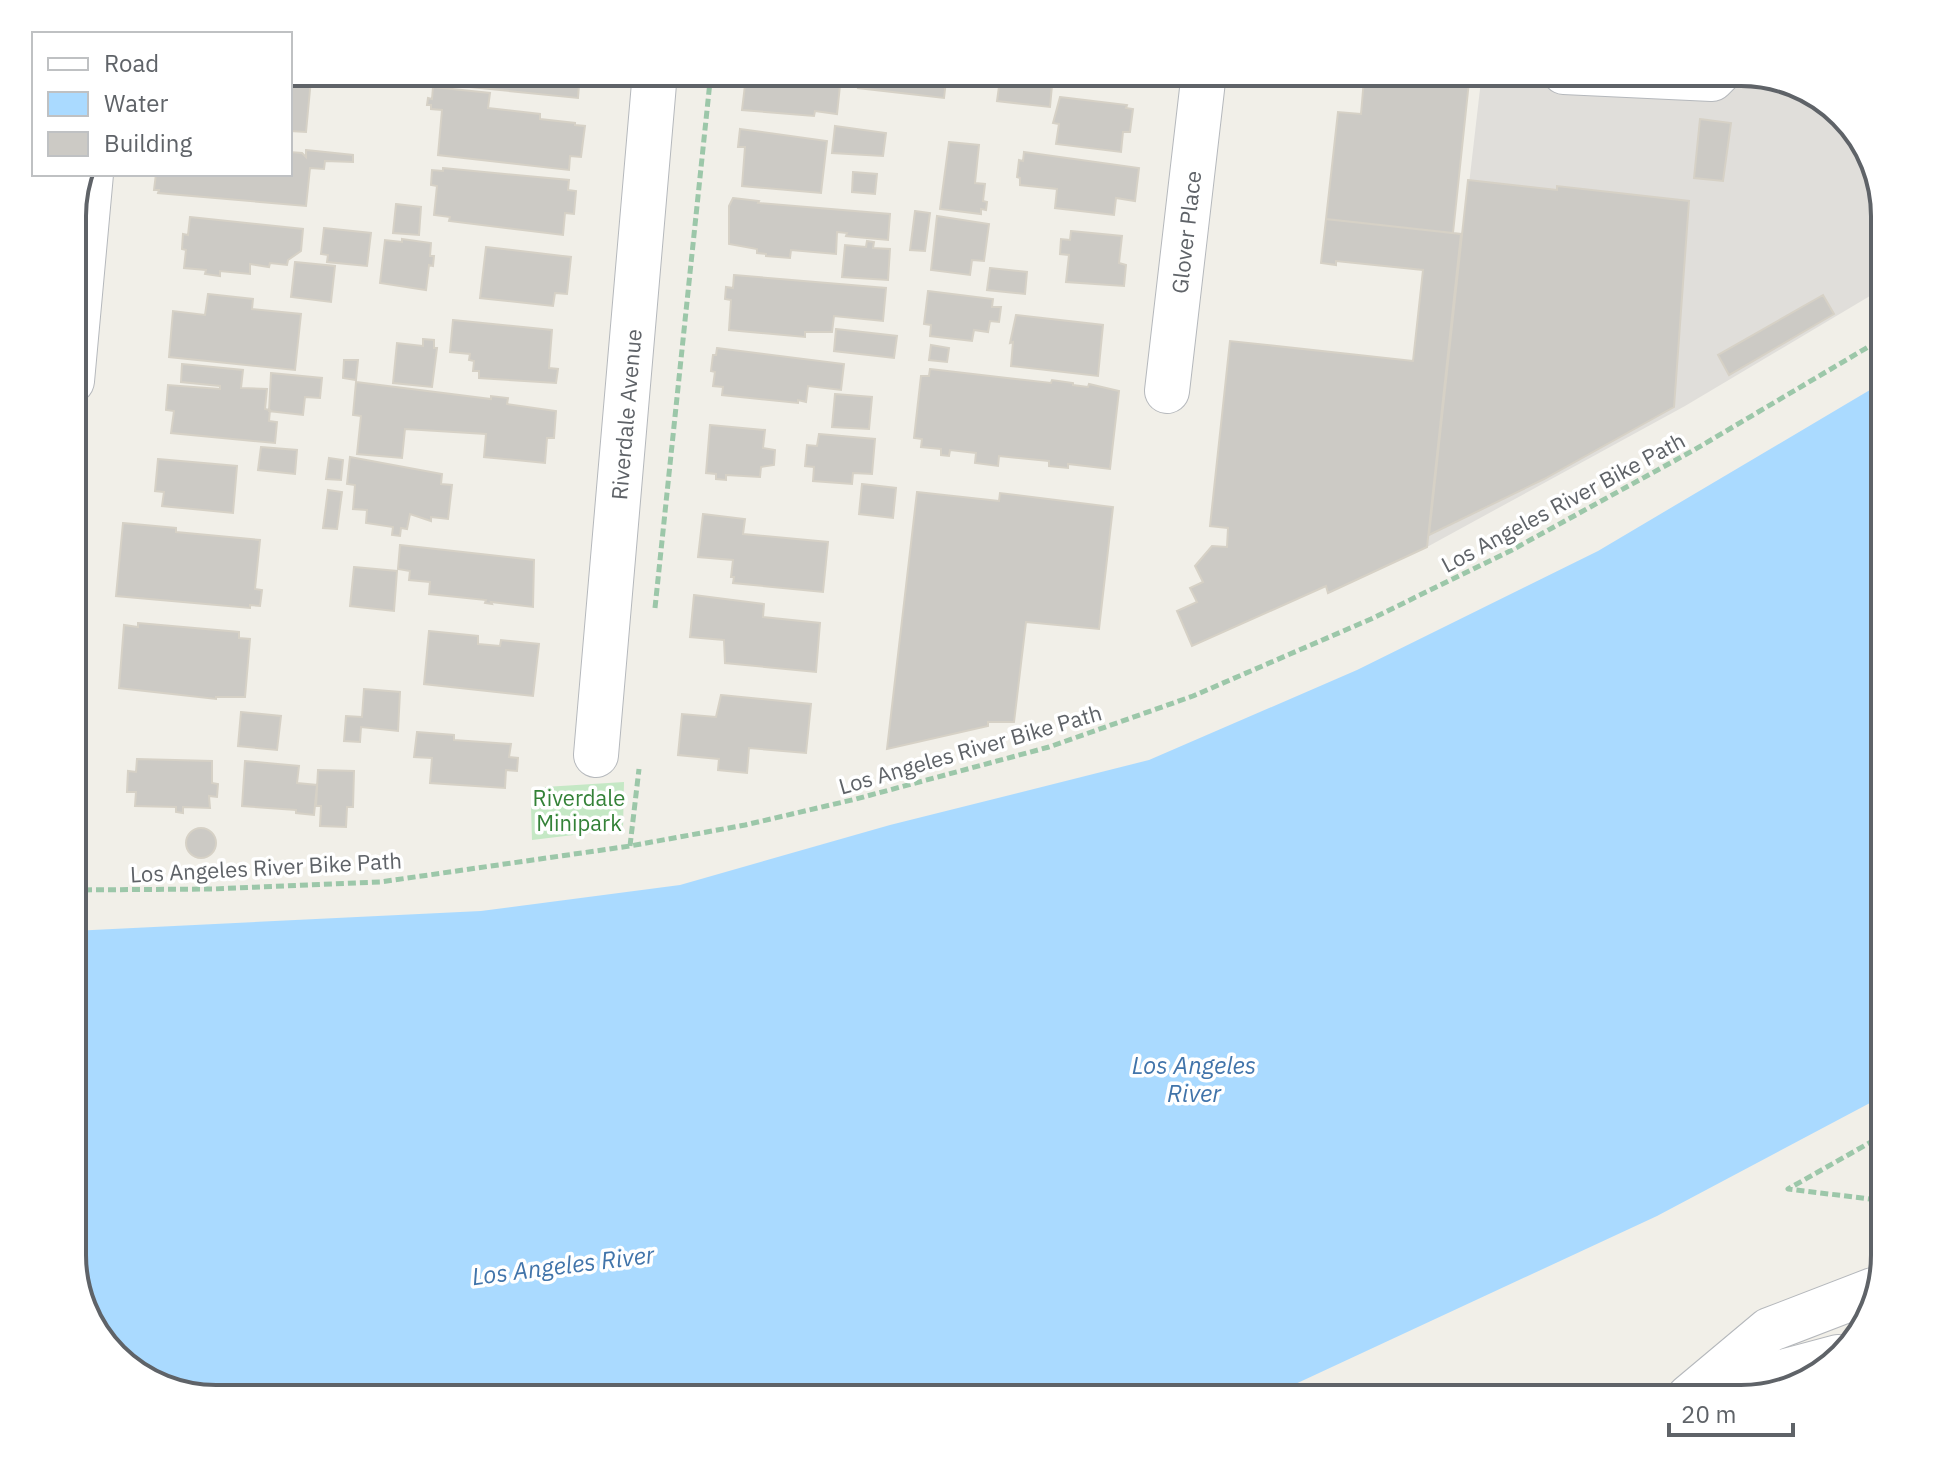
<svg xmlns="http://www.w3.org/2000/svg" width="1957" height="1471" font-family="'IBM Plex Sans',sans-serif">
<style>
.industrial{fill:#e0deda}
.green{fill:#c5e8c5}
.water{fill:#aadaff}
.building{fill:#cccac5;stroke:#d6d1c6;stroke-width:2}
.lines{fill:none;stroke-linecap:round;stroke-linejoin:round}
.minor-casing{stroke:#b5b8bc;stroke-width:46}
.path{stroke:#9cc7a9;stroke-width:5;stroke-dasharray:8 4;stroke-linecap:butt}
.minor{stroke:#fff;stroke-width:44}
.labels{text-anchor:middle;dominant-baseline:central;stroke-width:7;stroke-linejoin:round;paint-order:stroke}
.street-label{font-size:22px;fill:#5f6368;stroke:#fff}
.park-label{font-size:22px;fill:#348238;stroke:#fff}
.water-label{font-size:24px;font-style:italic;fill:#4174aa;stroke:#fff}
.rim{fill:none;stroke:#5f6368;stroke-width:4}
</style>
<rect width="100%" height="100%" fill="#f1efe8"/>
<!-- industrial -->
<path class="industrial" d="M1482,72h260l87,30 41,51 15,62v72l-200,119 -258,141z"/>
<!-- green -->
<path class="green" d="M624,782l-1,47 -91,11 -1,-33 14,-2v-18z"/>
<!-- water -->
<path class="water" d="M1885,381v714l-228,121 -381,177 -23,6h-1038l-87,-30 -41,-50 -15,-55v-333l409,-20 199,-26 210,-60 259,-65 208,-90 241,-119z"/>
<!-- building -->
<path class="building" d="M392,72h188l-2,26 -187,-19z
M756,72h63v2l22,2 -4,38 -22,-3 -1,5 -72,-6 3,-25 -5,-1 1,-10 14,1z
M860,72h87l-3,26 -86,-10z
M1001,72l52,3 -3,32 -53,-6z
M1344,72h126l-17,161 -127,-14 12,-107 23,2 3,-35 -21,-3z
M290,77l21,2 -5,53 -16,-1z
M433,87l57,6 -2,15 52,6v5l35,4v2l10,1 -4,31 -11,-1 -1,14 -131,-15 4,-45 -11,-1v-4h-4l1,-7 4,1z
M1060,97l67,8 -1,3 7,1 -3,23h-7l-2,20 -65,-8 3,-20 -6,-1z
M1700,119l31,4 -8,58 -29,-3z
M835,126l51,7 -3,23 -51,-3z
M740,129l87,12 -6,52 -79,-7 3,-39h-7z
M949,142l30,3 -4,38 10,1 -2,17 4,1 -1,8 -5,-1v5l-41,-5z
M306,150l47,5v7l-28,-1 -1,8 -14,-1 -4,38 -148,-13 1,-3h-5l2,-16h134v-22l12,1 4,4z
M1024,152l115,16 -4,33 -19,-3 -2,17 -59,-7 2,-19 -37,-4v-7l-3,-1 2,-17 4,1z
M443,168l126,12 -1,10 8,1 -2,23 -9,-1 -2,22 -114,-14 1,-4 -16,-2 3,-29 -6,-1 1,-15 11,1z
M853,172l24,2 -2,20 -23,-2z
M1468,180l89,10v-4l132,15 -15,206 -130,72 -115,56z
M733,198l26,3 -1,2 132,11 -2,26 -42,-4 1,-3 -10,-1 -1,22 -45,-4 -1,8 -24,-2v-2l-9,-1v-4l-28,-5v-38z
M396,204l25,3 -2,28 -26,-2z
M915,211l15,2 -5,38 -15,-1z
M937,216l52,8 -5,37 -12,-1 -2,15 -39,-5z
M190,217l113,12 -2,22 -13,9 -1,5 -17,-2 -1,4 -19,-3v10l-30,-3v5l-15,-2 1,-4 -22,-2 2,-18 -4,-1 1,-15 5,1z
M1326,219l135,15 -34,313 -99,46 -2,-7 -134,60 -15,-35 20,-9 -7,-14 13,-6 -8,-16 17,-20 15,1 1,-19 -18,-2 20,-185 183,20 10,-91 -87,-9v4l-15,-2z
M324,228l47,5 -4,33 -40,-4 1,-7 -7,-1z
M1071,231l51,5 -3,27 7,2 -2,21 -58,-4 3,-27 -9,-1 1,-15 9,1z
M402,239l29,4 -1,13h4l-1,10 -4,-1 -3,25 -46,-7 5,-43 17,2z
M867,241l7,1 -1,6 17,1 -2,31 -46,-3 3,-32 21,2z
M486,247l85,10 -4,37 -12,-1 -2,13 -73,-8z
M295,262l40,4 -4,36 -40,-5z
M990,268l37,4 -2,22 -38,-4z
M734,275l152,13 -3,33 -49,-5 -2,16h-27v5l-76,-7 2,-30 -6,-1 1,-12 7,1z
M928,291l65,8 -1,8h9l-2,15 -9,-1 -2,11 -14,-2 -2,11 -42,-5 1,-11 -7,-1z
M208,294l45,5 -1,10 49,5 -6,56 -126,-13 4,-46 32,4z
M1823,295l11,19 -105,61 -11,-20z
M1016,315l87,10 -5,51 -87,-10 2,-24 -3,1z
M453,320l99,10 -3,38 9,1 -2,14 -77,-5v-7h-6l1,-10 -5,-1 1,-6 -20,-2z
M836,329l61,7 -3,22 -60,-7z
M423,339l11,1v8h3l-5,39 -39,-4 4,-40 26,3z
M931,345l18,3 -2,14 -18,-2z
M717,348l127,16 -3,26 -33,-4 -2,16 -8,-2v3l-76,-8 1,-8 -10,-1 2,-14 -4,-1 2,-16h3z
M344,360h14l-2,20 -13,-2z
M182,364l61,6 -2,18 26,1 -2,20 5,1 -1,11 8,1 -2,21 -104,-10 3,-22 -8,-1 2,-25 52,4v-3l-39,-4z
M930,369l121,14 1,-3 21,3v2l15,2 1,-3 30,7 -9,78 -42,-5v4l-19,-2v-5l-50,-5 -1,10 -23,-3 1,-10 -26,-3 -1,6 -8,-1v-6l-20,-2 1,-8 -8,-1 7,-62h8z
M271,373l51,5 -2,20 -15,-1 -2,18 -34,-4z
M356,382l135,17v-3l17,2 -1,6 49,7 -2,27h-7l-2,25 -61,-6 2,-23 -81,-5 -3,29 -45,-4 4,-38 -8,-1z
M835,394l37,3 -3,32 -37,-2z
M710,425l55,5 -2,18 12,2 -1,15 -13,2 -1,10 -34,-2v5l-10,-1v-5l-10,-1z
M819,434l56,5 -3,35 -19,-1 -1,11 -39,-3 1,-14 -9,-1 2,-21 10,1z
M261,447l36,3 -2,24 -37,-4z
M350,457l92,17 -1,10 11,1 -4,34 -17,-2v4l-21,-7 -3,15 -6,-1 -1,8 -8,-1 1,-8 -27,-4 1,-13 -14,-1 2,-24 -8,-1z
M329,458l14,2 -2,20 -15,-1z
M158,459l79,7 -4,47 -71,-7 2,-14 -9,-1z
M862,484l34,4 -3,30 -34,-4z
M328,490l14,2 -5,37 -14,-1z
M917,492l82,9 1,-8 113,14 -14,122 -73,-7 -12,100h-26v4l-101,23z
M703,514l42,5 -2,15 85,8 -5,50 -90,-9 1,-6h-3l2,-17 -35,-3z
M123,523l53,5v4l84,8 -5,49 7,1 -2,16 -10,-1v3l-134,-12z
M400,545l134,15 -1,47 -42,-5 1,2 -7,-1 1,-3 -57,-6 1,-12 -21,-2 1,-9 -12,-2z
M354,567l43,4 -3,40 -44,-5z
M694,595l70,9 -1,13 57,6 -4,49 -91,-9 -1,-23 -34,-3z
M138,623l101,9v6l11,1 -5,58h-29v2l-97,-11 5,-63 14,2z
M429,631l49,5v8l22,2 1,-6 38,4 -6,52 -109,-12z
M364,689l36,3 -2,39 -37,-4 -1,15 -16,-1 2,-25 16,1z
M721,695l90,9 -5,49 -57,-5 -2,25 -29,-3 1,-11 -41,-4 4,-41 34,3z
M241,712l40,4 -4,34 -39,-4z
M417,732l37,3v5l57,4 -2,13 9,1 -1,13 -11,-1 -1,18 -75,-5 2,-25 -18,-1z
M137,759l75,2v22l6,1 -1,13 -8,-1 1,12 -27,-1v6l-7,-1v-5l-41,-1 1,-14h-9l1,-21 8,1z
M245,761l54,5 -2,17 20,2 -3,30 -18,-2v-3l-54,-4z
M318,770l36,1 -1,36h-6l-1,20 -26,-1 1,-20h-5z
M186 843a15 15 0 1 1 30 0a15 15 0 1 1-30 0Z"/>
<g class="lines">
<defs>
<g id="minor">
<path d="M1564,72l148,7 7,-7"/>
<path d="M72,381l19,-207"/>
<path id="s1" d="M1167,391l37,-319"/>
<path id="s2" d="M596,755l59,-683"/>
<path d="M1700,1394l138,-37"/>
<path d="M1689,1397l80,-67 104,-40"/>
</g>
</defs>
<!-- minor casing -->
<use href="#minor" class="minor-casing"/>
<!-- path -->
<path class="path" d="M655,608l56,-536
M630,846l9,-77
M72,890l141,-1 167,-7 250,-36 115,-21 111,-26 193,-52 144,-51 178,-77 141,-69 182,-100 191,-113
M1885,1134l-97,55 82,10 15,-2"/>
<!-- minor -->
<use href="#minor" class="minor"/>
</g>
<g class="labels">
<!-- street labels -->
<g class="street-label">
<text stroke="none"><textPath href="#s1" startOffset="160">Glover Place</textPath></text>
<text stroke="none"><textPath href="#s2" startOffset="342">Riverdale Avenue</textPath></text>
<text transform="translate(1563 502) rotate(-28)">Los Angeles River Bike Path</text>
<text transform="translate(970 749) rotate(-16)">Los Angeles River Bike Path</text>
<text transform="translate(266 867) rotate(-3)">Los Angeles River Bike Path</text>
</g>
<!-- park labels -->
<g class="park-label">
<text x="579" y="797">Riverdale<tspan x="579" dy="25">Minipark</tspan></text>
</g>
<!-- water labels -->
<g class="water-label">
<text x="1194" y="1065">Los Angeles<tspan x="1194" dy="28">River</tspan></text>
<text transform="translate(563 1265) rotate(-7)">Los Angeles River</text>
</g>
</g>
<!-- crop -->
<path d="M0 0H1957V1471H0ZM216 86H1741A130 130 0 0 1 1871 216V1255A130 130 0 0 1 1741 1385H216A130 130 0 0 1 86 1255V216A130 130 0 0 1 216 86Z" fill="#fff" fill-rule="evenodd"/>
<path class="rim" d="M216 86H1741A130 130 0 0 1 1871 216V1255A130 130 0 0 1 1741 1385H216A130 130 0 0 1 86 1255V216A130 130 0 0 1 216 86Z"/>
<!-- legend -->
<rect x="32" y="32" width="260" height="144" fill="#ffffff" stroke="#bfc1c3" stroke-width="2"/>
<rect x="48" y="58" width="40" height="12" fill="#ffffff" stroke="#bfc1c3" stroke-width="2"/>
<text x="104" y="72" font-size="24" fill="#5f6368">Road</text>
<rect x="48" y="92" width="40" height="24" fill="#aadaff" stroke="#bfc1c3" stroke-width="2"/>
<text x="104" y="112" font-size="24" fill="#5f6368">Water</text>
<rect x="48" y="132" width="40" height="24" fill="#cccac5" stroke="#bfc1c3" stroke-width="2"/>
<text x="104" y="152" font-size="24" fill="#5f6368">Building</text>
<!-- scale -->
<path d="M1669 1423v12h124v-12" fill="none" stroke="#5f6368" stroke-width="4"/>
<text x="1681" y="1423" font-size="24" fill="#5f6368" stroke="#ffffff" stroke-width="6" paint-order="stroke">20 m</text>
</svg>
